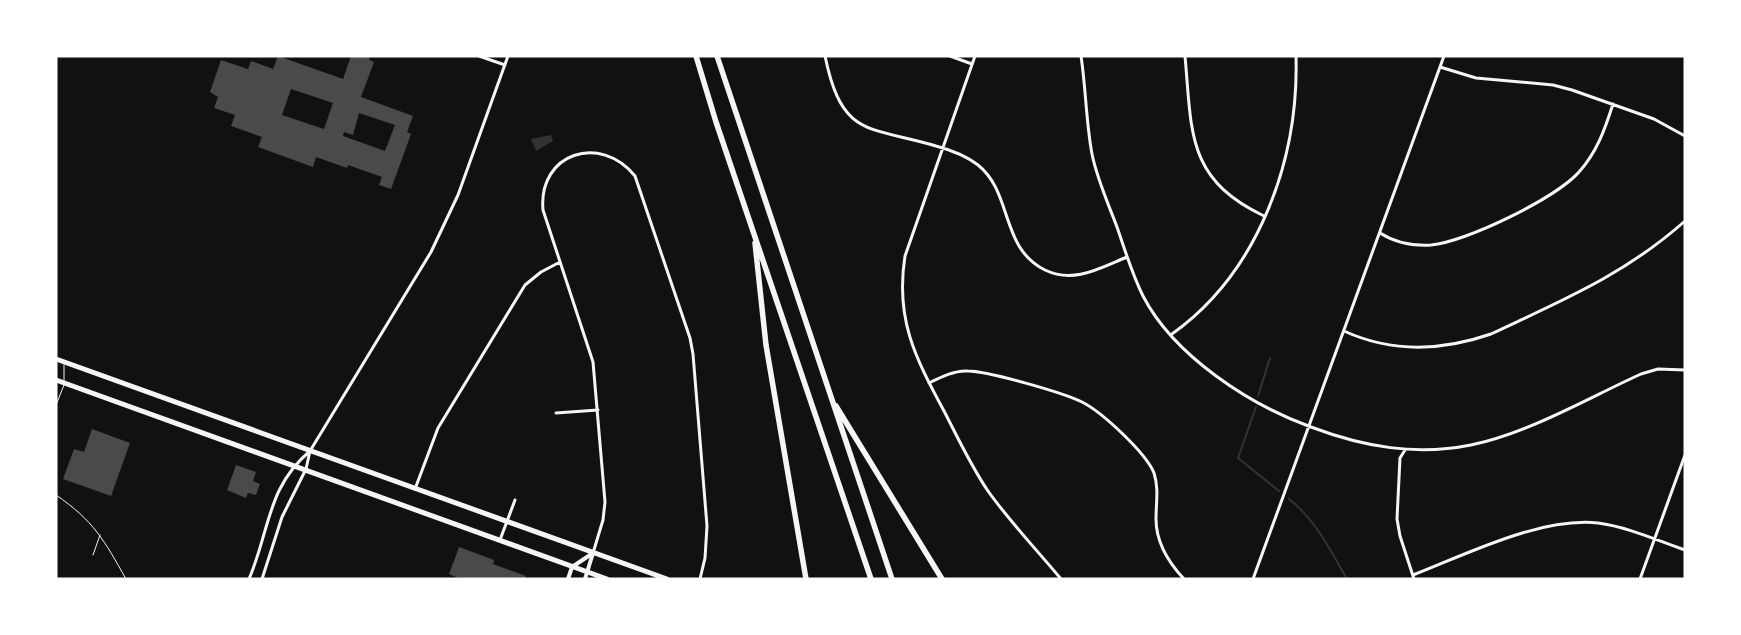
<svg xmlns="http://www.w3.org/2000/svg" width="1741" height="635" font-family="Overpass,sans-serif">
<style>
.water{fill:#333}
.lines{fill:none;stroke-linecap:round;stroke-linejoin:round}
.stream{stroke:#333;stroke-width:2}
.building{fill:#4a4a4a;fill-rule:evenodd}
.service{stroke:#f5f5f5;stroke-width:1}
.minor{stroke:#f5f5f5;stroke-width:3}
.tertiary{stroke:#f5f5f5;stroke-width:4}
.primary{stroke:#f5f5f5;stroke-width:5}
.motorway{stroke:#f5f5f5;stroke-width:5.5}
</style>
<rect width="100%" height="100%" fill="#111"/>
<!-- water -->
<path class="water" d="M551,135l2,6 -17,10 -5,-12z"/>
<g class="lines">
<!-- stream -->
<path class="stream" d="M1258,396l12,-38
M1256,407l-18,51 41,33
M1289,499c27,21 41,51 58,80"/>
</g>
<!-- building -->
<path class="building" d="M278,56l65,23 8,-23h19l-1,4 5,2 -13,35 52,19 -6,16 4,2 -20,55 -12,-4 3,-8 -34,-12 -1,3 -31,-11 -3,10 -55,-20 4,-10 -31,-11 4,-11 -21,-7 4,-11 -8,-5 11,-32 27,9 3,-8 22,8zM291,89l42,14 -9,26 -42,-14zM359,113l36,12 -10,26 -42,-15 1,-4 9,3z
M92,429l38,14 -19,53 -48,-17 11,-30 10,3z
M236,465l20,7 -3,9 7,3 -4,11 -8,-2 -2,5 -19,-8z
M459,547l35,13 -1,4 33,12 -1,3h-65l-11,-5z"/>
<g class="lines">
<!-- service -->
<path class="service" d="M64,381v-16
M56,405l8,-20
M56,495c38,26 48,45 70,84
M93,555l7,-20"/>
<!-- minor -->
<path class="minor" d="M479,56l26,9
M825,56c17,82 43,70 111,90 15,4 29,9 42,19 35,28 22,83 67,105 29,14 55,-2 82,-13
M950,56l22,8
M975,56l-70,200c-10,63 10,101 39,155 14,27 27,55 44,80 22,31 49,59 73,88
M1081,56c5,33 5,66 11,98 5,25 16,49 25,73 8,23 15,47 26,69 31,60 107,109 168,131 53,20 105,29 160,18 60,-13 115,-46 170,-71l17,-5 27,1
M1185,56c7,76 1,123 79,160
M1440,67l36,11 77,7 19,5 82,29 31,17
M1380,233c14,9 33,13 51,12 35,-3 125,-47 148,-73 18,-20 26,-43 34,-68
M1344,331c48,22 98,20 147,3 72,-34 133,-59 194,-113
M1172,334c87,-62 127,-175 124,-278
M929,383c12,-6 26,-13 39,-12 20,0 96,22 114,31 20,10 64,51 72,71 5,15 2,30 2,46 0,24 12,43 28,60
M556,413l42,-3
M1405,450l-5,8 -3,61 3,17 14,43
M415,489l23,-61 87,-143 16,-13 19,-10
M500,540l15,-40
M593,553l10,-33 2,-18 -12,-140 -50,-152c-5,-57 57,-77 92,-34l55,162 3,16 14,172 -2,32 -5,21
M1413,575c54,-21 127,-58 185,-52 30,4 58,17 87,27
M249,579c21,-49 18,-92 61,-128l121,-199 27,-57 50,-139
M262,579l20,-62 24,-48 4,-18
M1253,579l191,-523
M1640,579l45,-124"/>
<!-- tertiary -->
<path class="tertiary" d="M568,579l4,-12 21,-14
M585,579l8,-26"/>
<!-- primary -->
<path class="primary" d="M56,359l611,220
M56,380l551,199"/>
<!-- motorway -->
<path class="motorway" d="M696,56l20,66 155,457
M717,56l175,523
M755,243l11,102 40,234
M836,406l106,173"/>
</g>
<!-- border -->
<rect width="1741" height="635" fill="none" stroke="#ffffff" stroke-width="115"/>
</svg>
